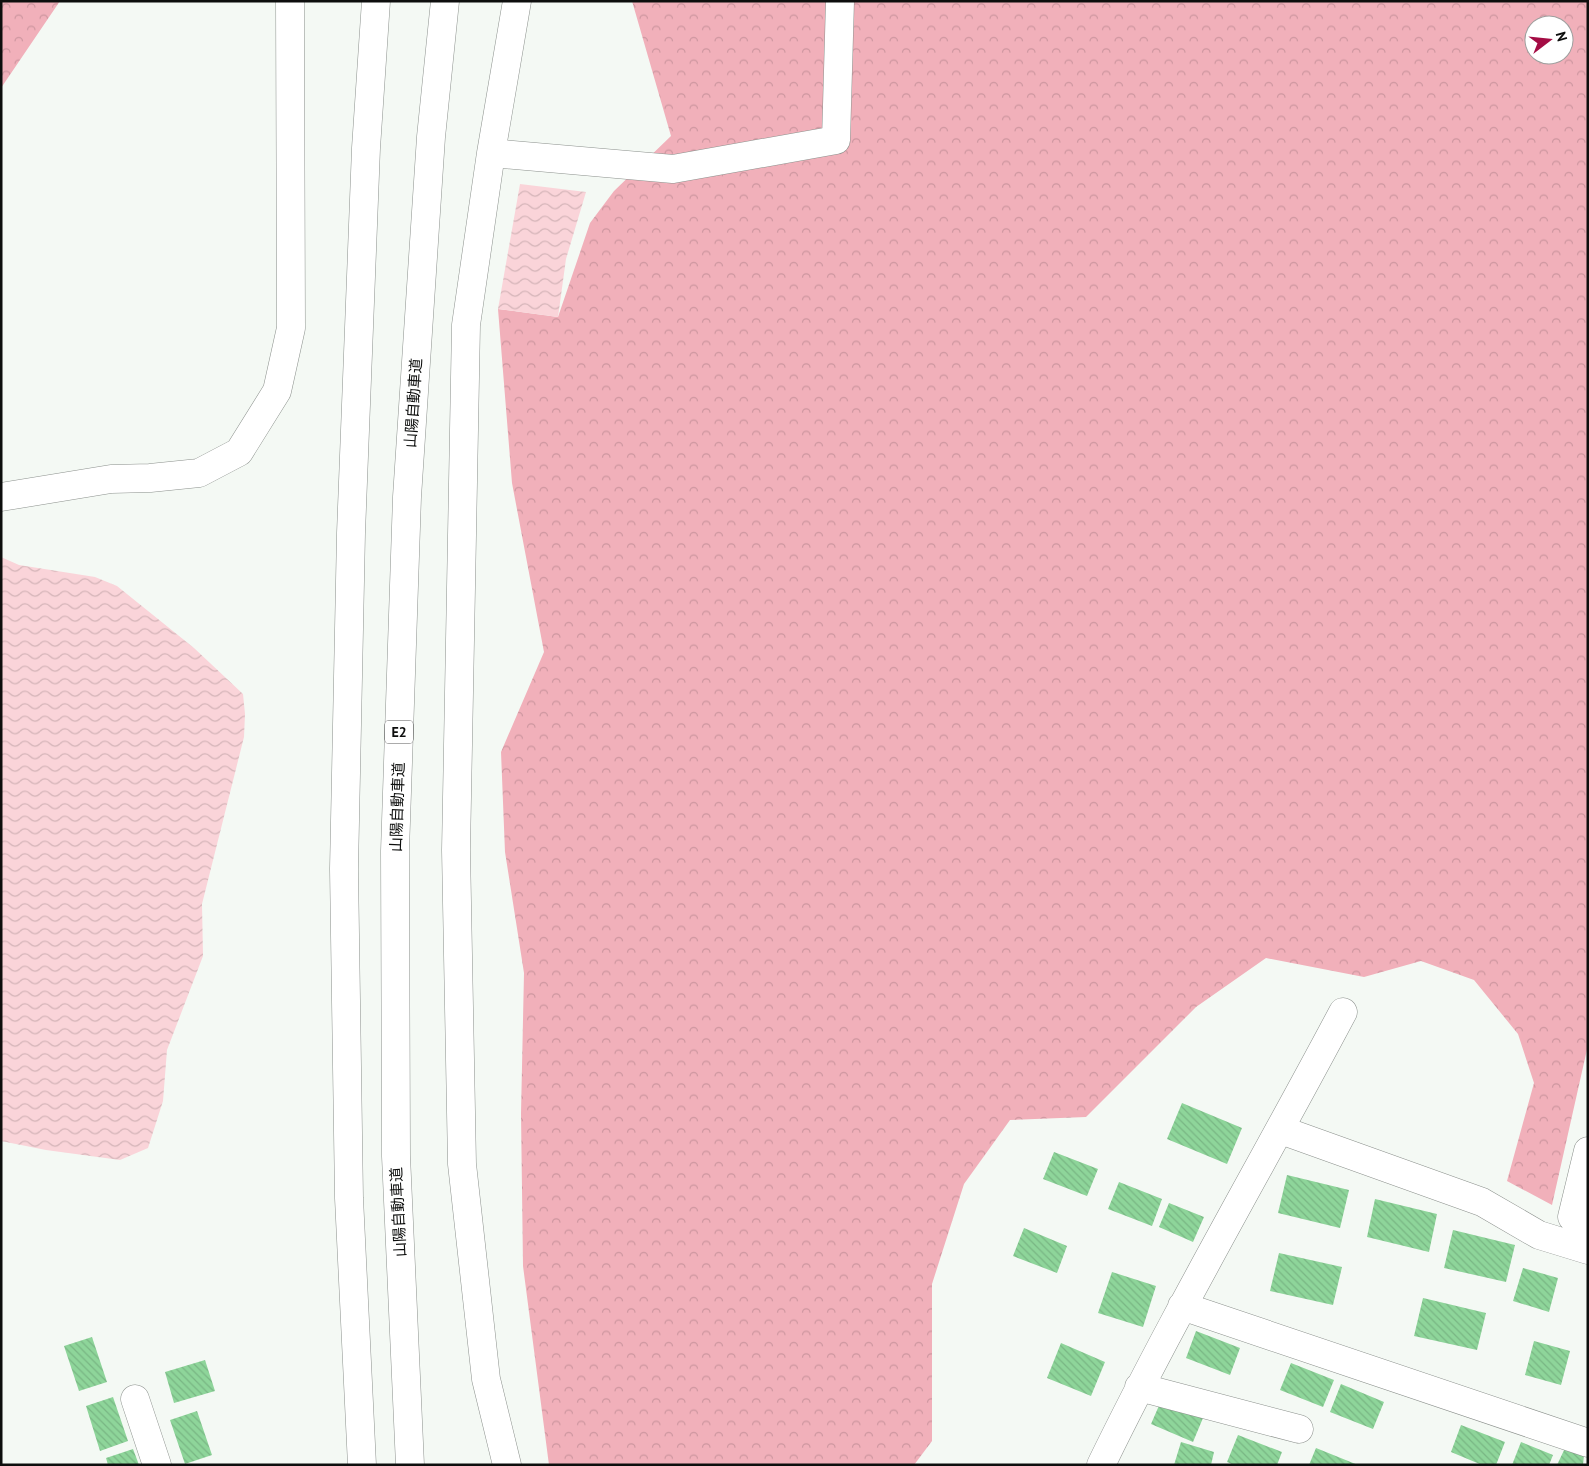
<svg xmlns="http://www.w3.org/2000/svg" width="1589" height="1466" font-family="'PT Sans','Noto Sans JP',sans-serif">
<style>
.forest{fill:url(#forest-crowns);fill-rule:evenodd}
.water{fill:url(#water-waves)}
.building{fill:url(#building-back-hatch)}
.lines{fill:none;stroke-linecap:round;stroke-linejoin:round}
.minor-casing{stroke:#8c918d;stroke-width:29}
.motorway-casing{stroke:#8c918d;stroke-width:29}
.minor{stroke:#fff;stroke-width:28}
.motorway{stroke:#fff;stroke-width:28}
.labels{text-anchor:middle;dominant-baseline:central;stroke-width:4;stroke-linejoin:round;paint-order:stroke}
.shield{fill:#fff;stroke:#565656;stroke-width:1}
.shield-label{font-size:14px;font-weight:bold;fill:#0d0e0d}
.street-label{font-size:15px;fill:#0d0e0d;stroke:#fff}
</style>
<defs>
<pattern id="forest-crowns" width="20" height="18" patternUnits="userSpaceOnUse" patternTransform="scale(1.25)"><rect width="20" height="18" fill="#f1b0ba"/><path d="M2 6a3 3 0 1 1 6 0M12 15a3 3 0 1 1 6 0" fill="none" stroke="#cd969f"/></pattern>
<pattern id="water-waves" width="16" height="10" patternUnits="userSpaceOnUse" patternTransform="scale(1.25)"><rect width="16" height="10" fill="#fad4d9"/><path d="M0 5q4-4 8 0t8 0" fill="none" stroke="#d5b5b9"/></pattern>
<pattern id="building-back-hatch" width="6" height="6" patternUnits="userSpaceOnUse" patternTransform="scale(1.25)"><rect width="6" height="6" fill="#8ed59a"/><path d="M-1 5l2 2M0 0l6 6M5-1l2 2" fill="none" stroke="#79b684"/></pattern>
</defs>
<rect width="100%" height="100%" fill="#f4f9f4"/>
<!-- forest -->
<path class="forest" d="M1,1h59l-59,87z
M632,1h956v1044l-36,160 -45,-24 27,-98 -16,-49 -44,-54 -53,-19 -57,16 -98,-19 -70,49 -110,110 -76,3 -46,64 -32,100v157l-18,24h-365l-26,-199 -2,-152 3,-141 -19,-121 -4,-100 43,-100 -32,-169 -14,-174 60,8 32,-94 24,-32 57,-55zM1534,25h30v30h-30z"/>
<!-- water -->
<path class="water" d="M520,184l66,8 -20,67 -8,58 -60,-8z
M1,557l18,8 76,12 22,9 77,62 49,46 2,20 -1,23 -42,167 1,52 -36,94 -4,51 -15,47 -28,12 -74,-10 -45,-9z"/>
<!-- building -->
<path class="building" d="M1182,1103l60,25 -15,36 -60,-25z
M1054,1152l44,17 -11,27 -44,-17z
M1287,1175l62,15 -9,38 -62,-15z
M1119,1182l43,17 -10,27 -44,-17z
M1375,1199l62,15 -8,38 -62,-15z
M1169,1203l35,14 -11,25 -34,-15z
M1024,1228l43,18 -10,27 -44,-17z
M1453,1230l62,15 -9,37 -62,-14z
M1279,1253l63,14 -9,38 -63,-14z
M1523,1268l35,10 -9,34 -36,-11z
M1112,1272l44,14 -13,41 -45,-14z
M1423,1298l63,15 -9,37 -63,-14z
M1196,1331l44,17 -10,27 -44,-17z
M92,1337l15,45 -28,9 -15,-45z
M1534,1341l36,10 -9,34 -36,-10z
M1061,1343l44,19 -14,34 -44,-18z
M205,1360l10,31 -41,12 -9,-31z
M1291,1363l43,17 -11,27 -43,-17z
M1341,1384l43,18 -11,27 -43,-17z
M113,1397l15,44 -28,10 -14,-45z
M1161,1401l42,17 -10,24 -42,-18z
M197,1411l15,44 -27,9 -15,-44z
M1461,1425l44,17 -9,23h-14l-31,-13z
M1238,1435l44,17 -5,13h-43l-7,-3z
M1181,1442l33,10 -3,13h-37z
M1521,1442l32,13 -4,10h-37z
M1566,1446l18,9 -1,10h-26z
M1316,1448l42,17h-49z
M133,1449l6,16h-31l-2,-7z"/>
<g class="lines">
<defs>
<path id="minor" d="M491,153l182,16 163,-29 4,-139
M1,497l110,-18 39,-1 49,-5 40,-21 38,-61 14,-63 -1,-327
M1281,1130l201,72 57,33 49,15
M1588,1151l-16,66 16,6
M1182,1306l406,137
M1139,1387l160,42
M135,1399l22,66
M507,1465l-21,-86 -24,-215 -6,-314 10,-525 25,-172 26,-152
M1101,1465c75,-154 162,-302 242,-453"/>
<path id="motorway" d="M362,1465l-13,-267 -5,-329 7,-336 15,-385 10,-147
M410,1465l-14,-309 -1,-305 12,-354 24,-360 14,-136"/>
</defs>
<!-- minor casing -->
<use href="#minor" class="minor-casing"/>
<!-- motorway casing -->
<use href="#motorway" class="motorway-casing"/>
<!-- minor -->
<use href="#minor" class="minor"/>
<!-- motorway -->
<use href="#motorway" class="motorway"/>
</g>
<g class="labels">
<!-- shield labels -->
<rect class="shield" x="385" y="720.5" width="28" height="23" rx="4"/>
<g class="shield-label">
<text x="399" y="732">E2</text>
</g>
<!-- street labels -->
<g class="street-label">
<text transform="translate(413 403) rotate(-86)">山陽自動車道</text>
<text transform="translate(397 807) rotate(-88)">山陽自動車道</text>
<text transform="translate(398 1212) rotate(-93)">山陽自動車道</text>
</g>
</g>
<!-- border -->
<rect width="1589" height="1466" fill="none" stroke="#0d0e0d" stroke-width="5"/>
<!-- north arrow -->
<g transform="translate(1549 40) rotate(74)"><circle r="24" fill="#ffffff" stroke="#9e9f9e"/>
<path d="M0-4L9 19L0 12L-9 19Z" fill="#a40c44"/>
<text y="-8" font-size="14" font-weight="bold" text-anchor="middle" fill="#0d0e0d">N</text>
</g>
</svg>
